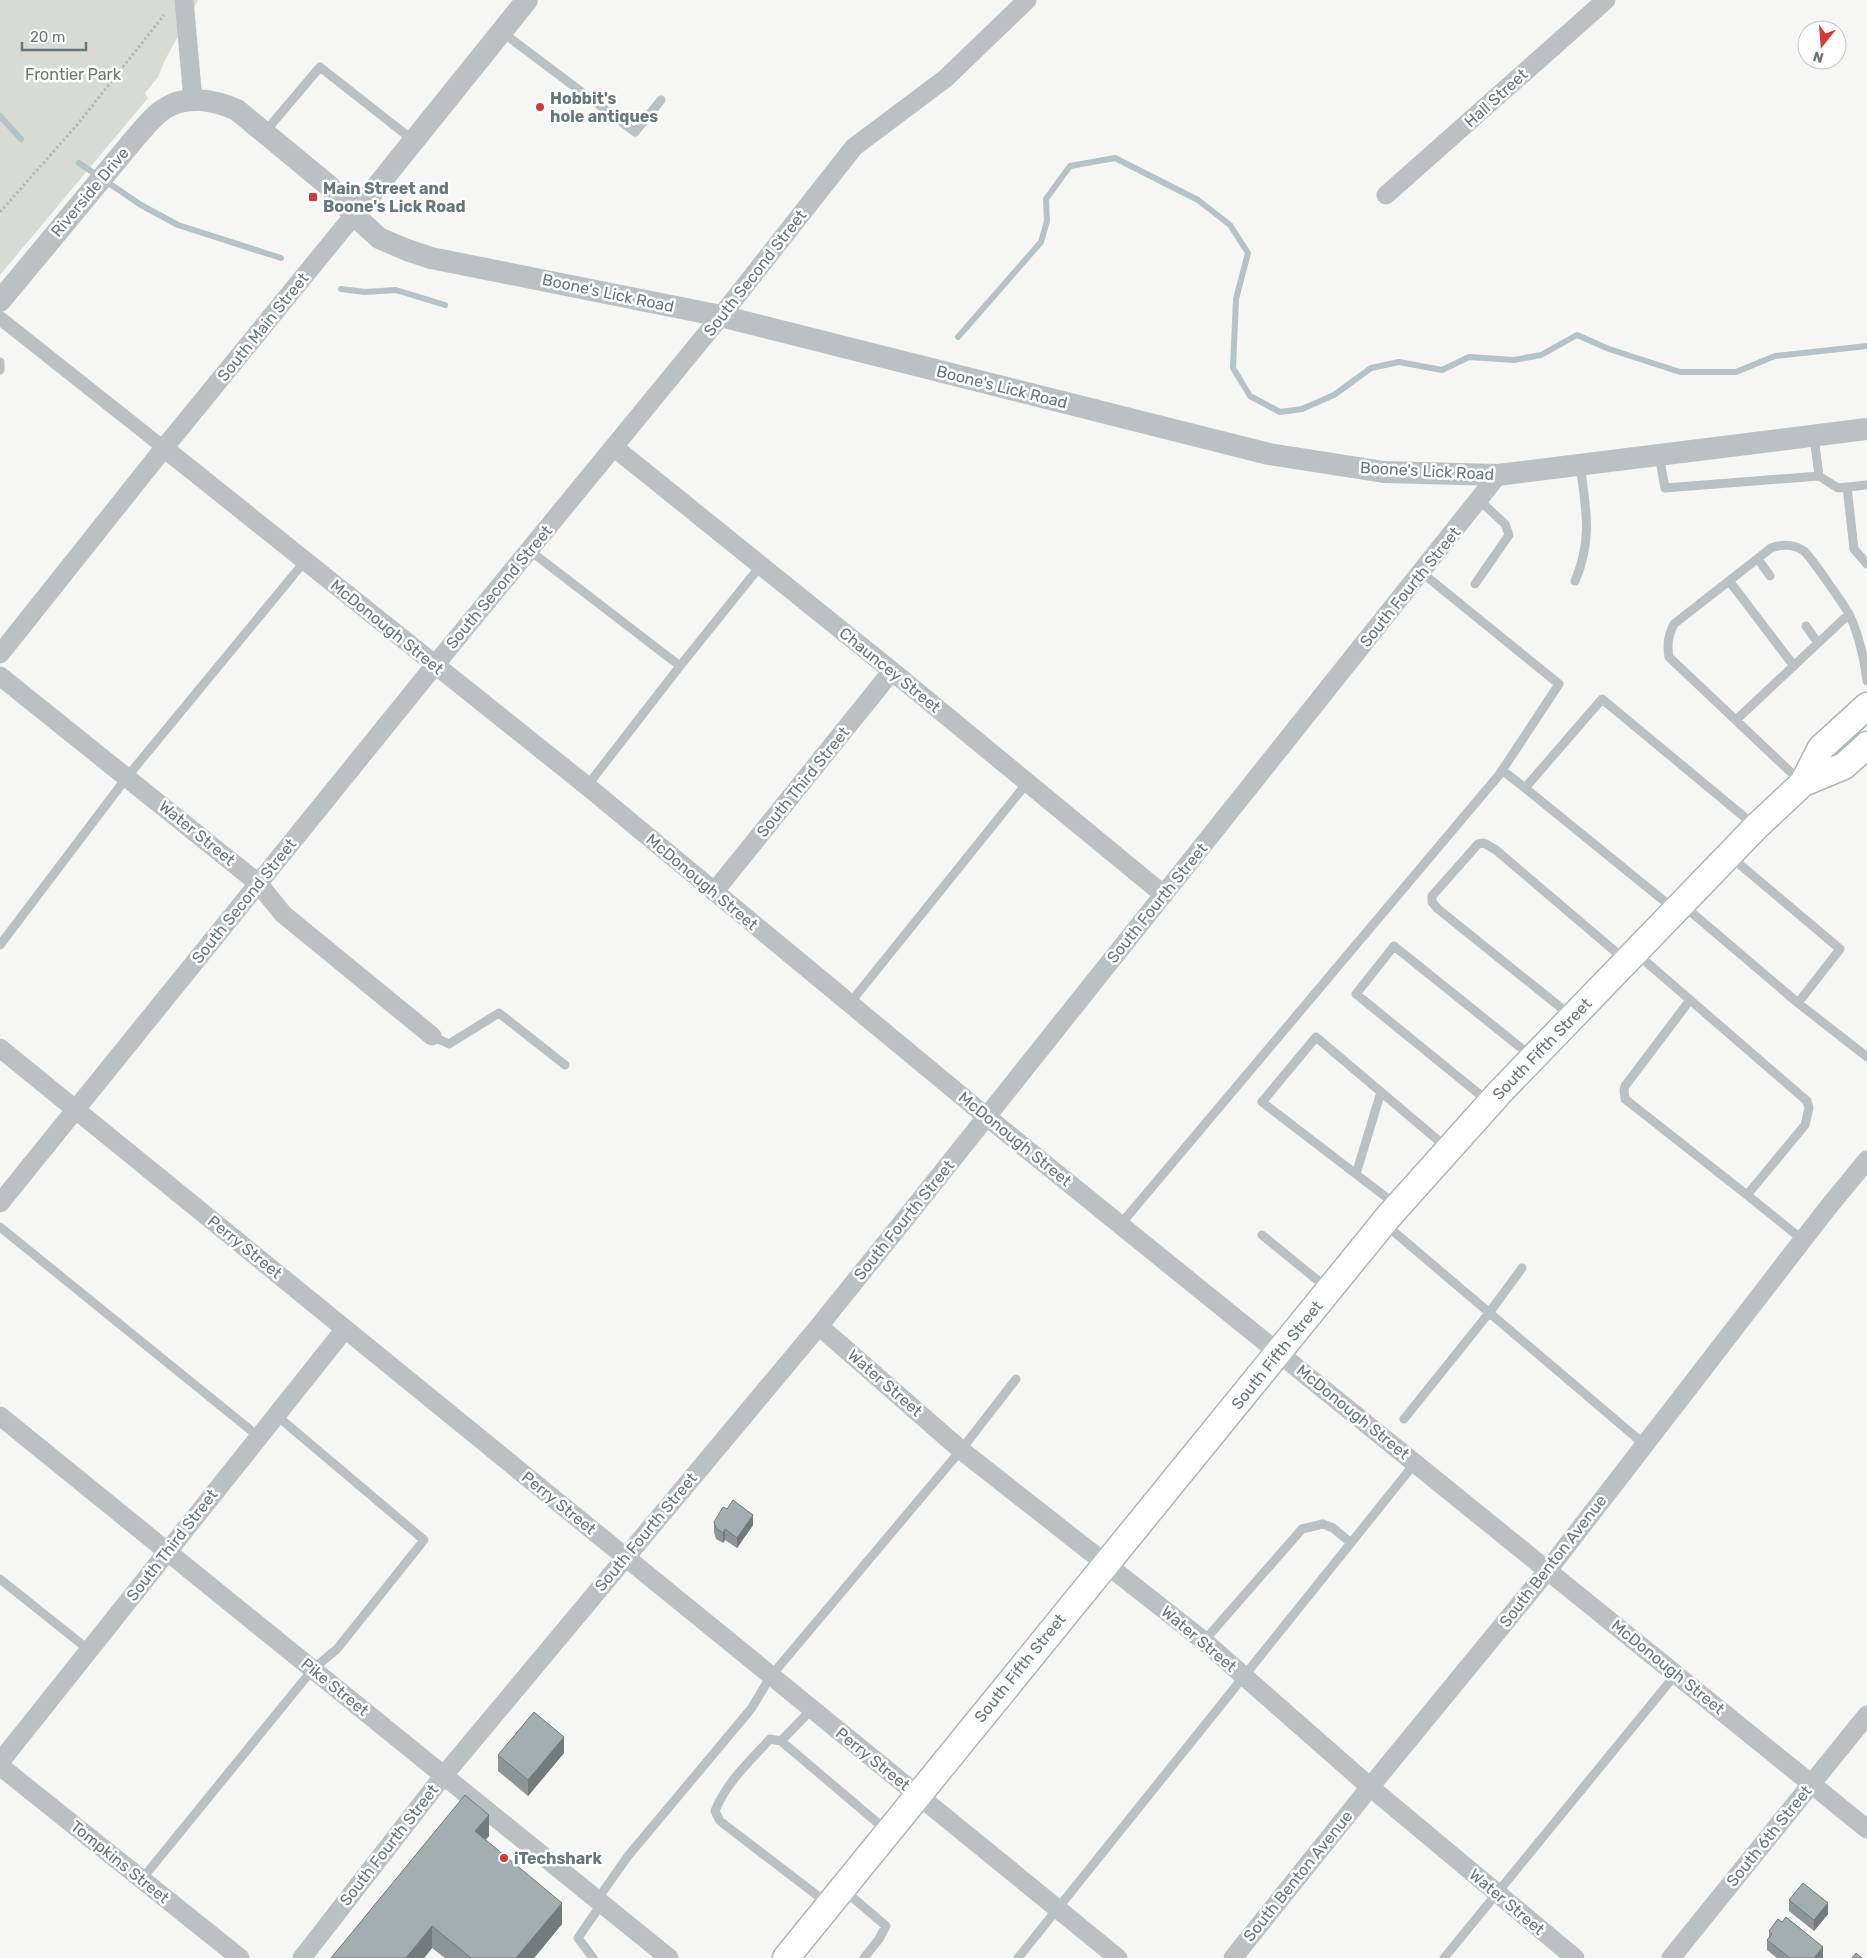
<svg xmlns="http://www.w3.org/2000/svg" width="1867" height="1958" font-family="Rubik,sans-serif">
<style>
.green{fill:#d7dbd3}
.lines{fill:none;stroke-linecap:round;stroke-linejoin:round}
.stream{stroke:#b4c3c5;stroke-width:6}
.secondary-casing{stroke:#aeb6b8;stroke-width:29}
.path{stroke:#b6babc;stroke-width:3;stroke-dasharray:2.5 2.5;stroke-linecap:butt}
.service{stroke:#bbc1c3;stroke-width:9}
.pedestrian{stroke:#bbc1c3;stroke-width:14}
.minor{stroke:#bbc1c3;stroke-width:19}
.tertiary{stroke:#bbc1c3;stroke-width:22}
.secondary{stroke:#fff;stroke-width:26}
.wall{fill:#8c9697}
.shaded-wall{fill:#727a7b}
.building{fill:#a3aeb0;stroke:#727a7b}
.poi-dot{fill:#d63834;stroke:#fff;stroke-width:2}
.labels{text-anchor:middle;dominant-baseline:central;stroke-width:5;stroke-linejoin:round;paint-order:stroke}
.park-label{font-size:16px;fill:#6e7a66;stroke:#fff}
.poi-label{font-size:16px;font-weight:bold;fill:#64777c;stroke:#fff;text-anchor:start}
.street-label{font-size:16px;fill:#64777c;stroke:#fff}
</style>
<rect width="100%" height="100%" fill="#f6f6f4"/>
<!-- green -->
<path class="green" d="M0,0h198l-33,60 -7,17 -13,16 3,5 -148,177z"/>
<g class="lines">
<!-- stream -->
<path class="stream" d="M0,116l21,23
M79,163l62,42 37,20 103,33
M341,289l24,3 31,-2 49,15
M958,337l83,-95 6,-21 -1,-22 24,-33 45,-8 83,42 32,25 18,28 -12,46 -3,69 17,28 30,16 22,-3 32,-14 37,-27 28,-6 43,8 27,-13 45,3 27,-5 36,-20 32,14 71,23h56l39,-16 92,-10"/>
<defs>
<path id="secondary" d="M1803,783l18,-35 46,-42
M786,1958l603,-742 112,-125 255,-264 47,-44 41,-17 23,-21"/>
</defs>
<!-- secondary casing -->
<use href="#secondary" class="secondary-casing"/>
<!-- path -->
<path class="path" d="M0,212l77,-87 87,-110"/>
<!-- service -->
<path class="service" d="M502,32l133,100 26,-32
M264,133l56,-66 94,74
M0,362v8
M1814,437l5,39
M1659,455l6,33 154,-12 19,12 29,-3
M1847,487l7,62 13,15
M529,550l151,116
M1758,559l12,17
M1575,581c18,-42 11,-72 5,-116
M1730,582l64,84
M1475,584l34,-49 -4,-11 -26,-24
M1806,626l12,17
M1736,720l113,-106
M1502,770l23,18
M1800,781l-131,-124c-2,-13 -1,-22 5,-33l97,-76c11,-4 23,-4 33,3 6,5 40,54 45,63 10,20 15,45 18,67
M587,786l93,-120 81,-101
M1684,906l114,97 42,-54 -109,-92
M1674,909l-149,-121 77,-89 152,126
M0,945l127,-168 178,-216
M1637,954l170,147 2,7 -4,17 -58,70 56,45
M1690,1000l-65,86 -1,4 1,9 122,96
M850,1003l177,-220
M1798,1003l69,54
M1570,1015l-132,-106 -6,-7v-6l46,-52 6,-1 12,7 128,109
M432,1036l17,8 50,-31 66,52
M1489,1102l-133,-108 38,-48 137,110
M1356,1174l25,-82
M1395,1204l-133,-102 54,-65 130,110
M1120,1225l379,-450 60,-91 -138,-112
M1386,1225l259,220
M0,1227l259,210
M1262,1235l65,53
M1404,1419l85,-106 33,-45
M0,1579l89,71
M1204,1641l98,-112 21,-5 10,4 18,15
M781,1741l31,-32
M142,1879l171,-210 24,-20 87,-109 -148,-125
M844,1890l42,36 -7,13 -15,19
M597,1900l31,-44 123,-147 20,-33 190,-226 55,-71
M827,1903l-107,-82 -5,-10c11,-28 35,-50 55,-72l11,2 105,89
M593,1958l-15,-20 24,-35
M1018,1958l397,-495
M1444,1958l232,-284"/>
<!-- pedestrian -->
<path class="pedestrian" d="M0,318l164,130"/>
<!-- minor -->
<path class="minor" d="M184,0l9,100
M1386,195l220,-195
M164,448l423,338 400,331 880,712
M615,448l277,223 272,224
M0,654l164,-206 190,-233
M0,676l258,207 25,31 149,122
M714,892l178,-221
M0,1048l1118,910
M0,1203l435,-538 286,-349 133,-169 92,-69 81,-78
M819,1326l142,124 243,191 166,146 205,171
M0,1416l669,542
M0,1762l345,-433
M0,1766l240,192
M302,1958l142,-183 375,-449 78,-97 601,-754
M1233,1958l137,-171 178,-217 278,-360 41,-50
M1671,1958l196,-243"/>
<!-- tertiary -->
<path class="tertiary" d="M354,215l173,-215
M0,301l136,-164c9,-10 17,-21 28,-28 22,-15 51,-9 73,1l92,76 25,29 25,23 28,12 24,8 290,58 548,138 115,18 114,3 369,-46"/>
<!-- secondary -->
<use href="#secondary" class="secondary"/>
</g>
<!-- wall -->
<path class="wall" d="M714,1522l39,3 -16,23 -12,-8 -2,3 -7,-4 -2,-7z
M564,1753l-36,43 -30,-25v-16z
M489,1836l-4,4 77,84 -28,34h-89l-13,-10 -8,10h-93z
M1789,1900l39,14 -14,17 -25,-20z
M1769,1931l54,27h-46l-10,-8v-10l2,-2z"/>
<!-- shaded-wall -->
<path class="shaded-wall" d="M753,1515v10l-16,23v-10z
M725,1529v11l-2,3v-10z
M564,1737v16l-36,43v-16z
M489,1815v21l-14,16v-21z
M562,1903v21l-28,34h-18z
M1828,1903v11l-14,17v-11z
M432,1926v22l-8,10h-18z
M1823,1947v11h-9z"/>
<!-- building -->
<path class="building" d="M733,1500l20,15 -16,23 -12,-9 -2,4 -7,-5 -2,-6 9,-15 4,2z
M534,1712l30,25 -36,43 -30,-25z
M465,1795l24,20 -14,16 87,72 -46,55h-45l-39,-32 -26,32h-75z
M1803,1883l25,20 -14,17 -25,-20z
M1786,1917l37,30 -9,11h-24l-23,-18 5,-6 -3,-3 9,-12 4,3z
M1856,1953l6,5h-10z"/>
<!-- markers -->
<g class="poi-dot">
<circle cx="540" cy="107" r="5"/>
<rect x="308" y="192" width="10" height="10" rx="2.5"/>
<circle cx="504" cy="1858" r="5"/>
</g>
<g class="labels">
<!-- park labels -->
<g class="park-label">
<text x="73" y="74">Frontier Park</text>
</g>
<!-- poi labels -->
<g class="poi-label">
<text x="550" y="98">Hobbit's<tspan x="550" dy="18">hole antiques</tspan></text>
<text x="323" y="188">Main Street and<tspan x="323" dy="18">Boone's Lick Road</tspan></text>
<text x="514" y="1858">iTechshark</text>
</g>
<!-- street labels -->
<g class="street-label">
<text transform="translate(1496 98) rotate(-42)">Hall Street</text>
<text transform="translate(90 192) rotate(-50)">Riverside Drive</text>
<text transform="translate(755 273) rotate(-52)">South Second Street</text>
<text transform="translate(608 293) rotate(12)">Boone's Lick Road</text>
<text transform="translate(263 327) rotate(-51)">South Main Street</text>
<text transform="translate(1002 387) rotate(14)">Boone's Lick Road</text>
<text transform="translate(1427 471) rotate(3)">Boone's Lick Road</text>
<text transform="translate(499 587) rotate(-50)">South Second Street</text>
<text transform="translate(1410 587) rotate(-51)">South Fourth Street</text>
<text transform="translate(387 627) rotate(39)">McDonough Street</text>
<text transform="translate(890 670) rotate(39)">Chauncey Street</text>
<text transform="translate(803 782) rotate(-51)">South Third Street</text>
<text transform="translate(197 833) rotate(39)">Water Street</text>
<text transform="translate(702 882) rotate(40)">McDonough Street</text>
<text transform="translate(244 901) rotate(-51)">South Second Street</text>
<text transform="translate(1157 903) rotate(-51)">South Fourth Street</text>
<text transform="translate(1542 1049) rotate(-46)">South Fifth Street</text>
<text transform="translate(1015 1139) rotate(39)">McDonough Street</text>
<text transform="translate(904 1220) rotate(-51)">South Fourth Street</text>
<text transform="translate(245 1247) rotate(39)">Perry Street</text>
<text transform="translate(1277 1355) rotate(-51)">South Fifth Street</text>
<text transform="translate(885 1383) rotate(41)">Water Street</text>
<text transform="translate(1353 1412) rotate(39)">McDonough Street</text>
<text transform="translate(559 1503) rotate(39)">Perry Street</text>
<text transform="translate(646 1532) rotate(-50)">South Fourth Street</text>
<text transform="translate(172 1545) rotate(-52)">South Third Street</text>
<text transform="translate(1553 1561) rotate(-52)">South Benton Avenue</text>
<text transform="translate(1199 1639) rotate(40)">Water Street</text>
<text transform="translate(1668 1667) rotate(39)">McDonough Street</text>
<text transform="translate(1020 1668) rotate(-51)">South Fifth Street</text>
<text transform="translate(335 1687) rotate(39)">Pike Street</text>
<text transform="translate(873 1759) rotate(39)">Perry Street</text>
<text transform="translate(1769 1836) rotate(-51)">South 6th Street</text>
<text transform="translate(389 1845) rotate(-52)">South Fourth Street</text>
<text transform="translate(120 1862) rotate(39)">Tompkins Street</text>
<text transform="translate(1298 1876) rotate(-51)">South Benton Avenue</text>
<text transform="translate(1507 1902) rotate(40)">Water Street</text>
</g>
</g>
<!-- north arrow -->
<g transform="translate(1822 45) rotate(197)"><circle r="24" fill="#ffffff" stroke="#c1c9cb"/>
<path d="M0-4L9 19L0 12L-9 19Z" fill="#d63834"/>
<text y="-8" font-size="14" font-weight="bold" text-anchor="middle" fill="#64777c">N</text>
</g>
<!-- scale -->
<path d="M22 42v8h64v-8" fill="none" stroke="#64777c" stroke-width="2.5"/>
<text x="30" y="42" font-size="15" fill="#64777c" stroke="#ffffff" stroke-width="4" paint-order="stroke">20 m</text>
</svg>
